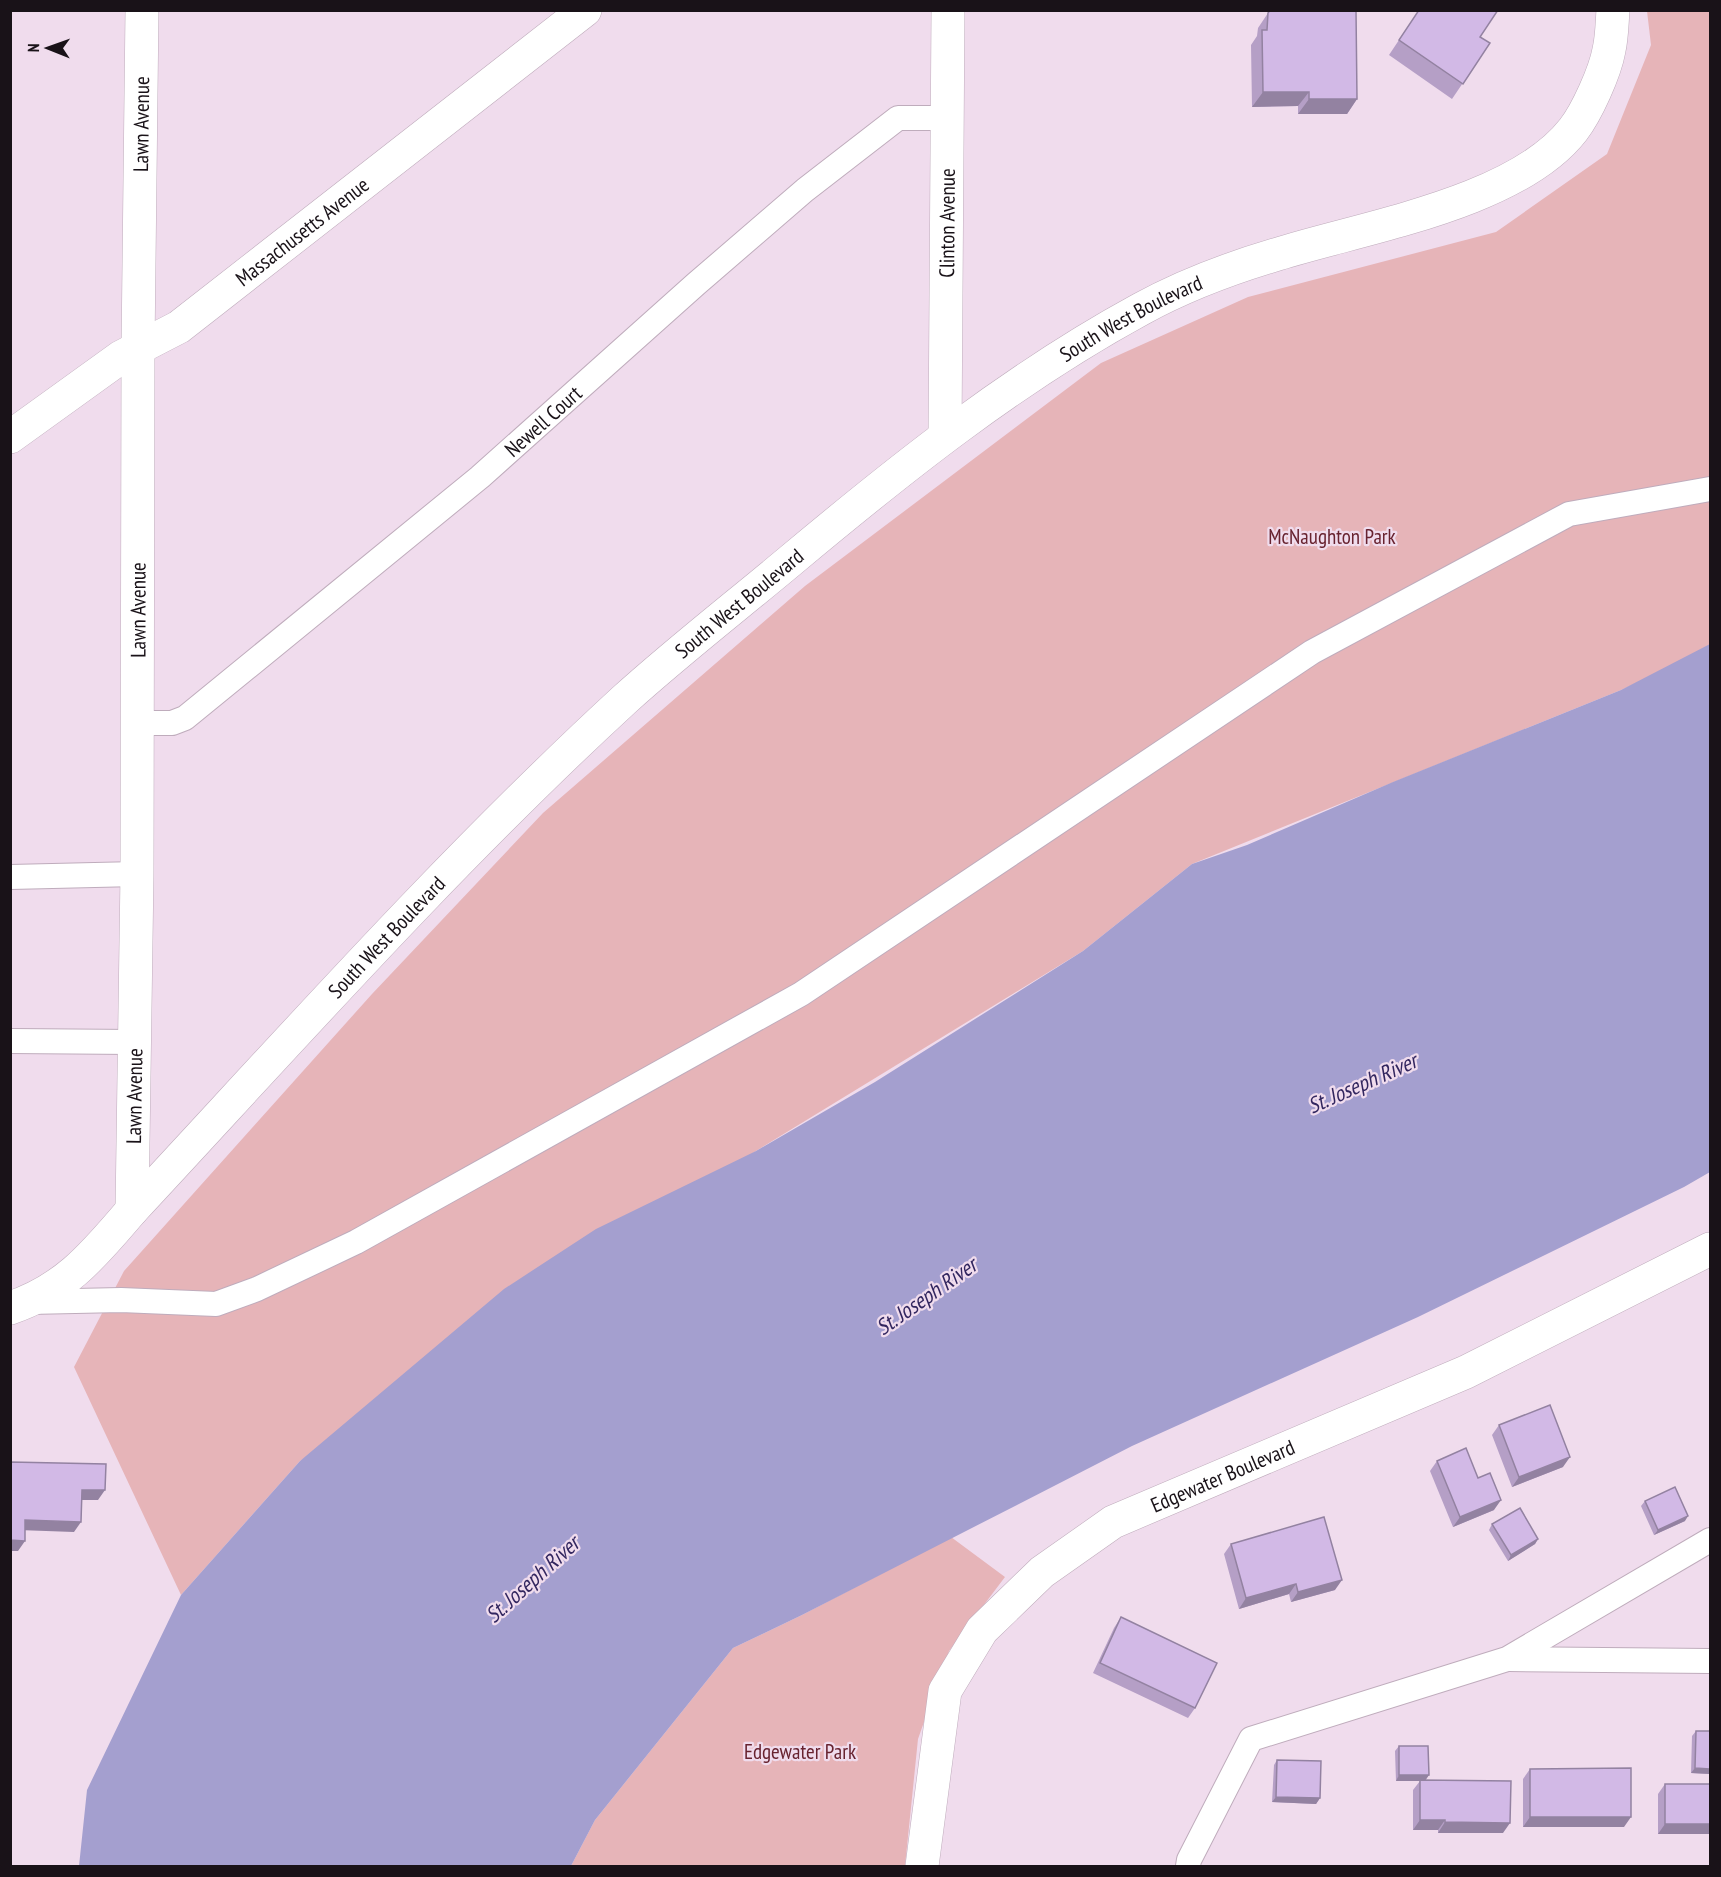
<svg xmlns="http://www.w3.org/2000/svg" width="1721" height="1877" font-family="'PT Sans Narrow',sans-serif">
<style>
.green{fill:#e6b4b8}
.water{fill:#a49fcf}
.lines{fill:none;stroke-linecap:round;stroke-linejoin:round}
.lane-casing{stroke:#bfacbc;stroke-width:26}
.street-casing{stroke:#bfacbc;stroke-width:34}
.secondary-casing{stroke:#bfacbc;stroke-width:34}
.lane{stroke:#fff;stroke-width:24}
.street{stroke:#fff;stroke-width:33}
.secondary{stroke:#fff;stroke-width:33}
.wall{fill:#b59fc6}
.shaded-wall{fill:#9382a1}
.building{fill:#d2b9e6;stroke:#9382a1;stroke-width:1.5}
.labels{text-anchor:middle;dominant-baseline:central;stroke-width:4.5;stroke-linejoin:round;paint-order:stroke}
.street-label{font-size:21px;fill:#191218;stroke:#f0dced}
.park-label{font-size:21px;fill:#682330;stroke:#f0dced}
.water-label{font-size:22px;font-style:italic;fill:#32265f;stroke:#f0dced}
</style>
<rect width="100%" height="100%" fill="#f0dced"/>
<!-- green -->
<path class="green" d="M1647,11h63v638l-89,41 -429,174 -109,87 -327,200 -456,310 -119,134 -107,-228 50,-96 248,-277 171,-181 262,-227 296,-223 147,-66 248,-65 111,-78 44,-109z
M951,1537l54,40 -56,74 -31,88 -13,127h-334l24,-46 138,-172 69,-33z"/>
<!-- water -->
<path class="water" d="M1710,644v528l-26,15 -266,130 -286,129 -330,169 -69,33 -138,172 -24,46h-492l8,-76 94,-195 119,-134 204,-172 92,-60 160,-78 119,-69 208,-131 109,-87 55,-19 146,-63 228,-92z"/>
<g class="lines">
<defs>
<g id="lane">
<path id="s1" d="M137,723h35l13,-5 295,-241 216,-193 109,-94 93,-72h48"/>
<path d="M10,877l127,-3"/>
<path d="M10,1041l124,1"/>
<path d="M29,1302l92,-2 95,4 41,-15 99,-47 445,-248 511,-342 257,-138 141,-25"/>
<path d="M1509,1659l201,2"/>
<path d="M1188,1866l1,-6 62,-121 256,-80 203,-119"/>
</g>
<g id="street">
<path id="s2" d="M945,436l3,-426"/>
<path id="s3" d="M10,437l111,-80 58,-30 406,-317"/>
<path id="s4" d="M132,1210l5,-336 1,-526 4,-338"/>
<path id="s5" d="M922,1866l23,-175 37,-61 60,-58 71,-50 353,-150 244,-123"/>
</g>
<g id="secondary">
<path id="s6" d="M10,1308c57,-19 85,-55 122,-98 161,-173 318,-350 492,-510 53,-48 111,-93 166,-139 110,-92 224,-183 351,-252 40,-22 93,-42 137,-55 86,-27 238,-51 295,-124 14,-18 32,-58 36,-80 3,-13 3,-27 4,-40"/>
</g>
</defs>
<!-- lane casing -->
<use href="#lane" class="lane-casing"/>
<!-- street casing -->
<use href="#street" class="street-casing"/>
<!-- secondary casing -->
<use href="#secondary" class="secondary-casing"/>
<!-- lane -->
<use href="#lane" class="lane"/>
<!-- street -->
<use href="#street" class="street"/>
<!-- secondary -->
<use href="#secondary" class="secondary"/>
</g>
<!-- wall -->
<path class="wall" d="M1270,10l87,89 -10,15h-49v-8l-46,1 -1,-62 6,-9 1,-8z
M1419,10l61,27 10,6 -38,56 -63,-44z
M1499,1425l64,42 -51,20 -20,-52z
M1437,1461l57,49 -41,17 -23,-56z
M1645,1501l40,20 -31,14 -13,-29z
M1492,1524l46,15 -3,5 -27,17 -19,-31z
M1231,1544l104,46 -44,12 -2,-8 -50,15 -15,-55z
M1121,1617l74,91 -7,10 -95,-45 21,-45z
M1696,1731h14v43l-19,-1 1,-37z
M1399,1746l30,29 -4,5 78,53h-65v-3h-25v-40l7,-9h-24l-1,-30z
M1277,1760l43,38 -4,6 -44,-2 2,-37z
M1530,1769l94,58h-101v-48z
M1665,1784h45v50h-52v-40z"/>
<!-- shaded-wall -->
<path class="shaded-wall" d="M1263,92h46l-11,14 -46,1z
M1309,99h48l-10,15h-49z
M1570,1457l-7,10 -51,20 7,-10z
M82,1490h23l-7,10h-24z
M1501,1500l-7,10 -41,17 7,-10z
M1688,1516l-3,5 -31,14 4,-5z
M25,1520l56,2 -7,10 -56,-2z
M1538,1539l-3,5 -27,17 3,-6z
M10,1540l15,1 -7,10h-8z
M1342,1580l-7,10 -44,12 7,-10z
M1296,1584l-7,10 -50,15 7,-11z
M1695,1768l15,1v5l-19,-1z
M1399,1775h30l-4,6h-29z
M1276,1797l44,1 -4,6 -44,-2z
M1530,1817h101l-7,10h-101z
M1420,1820h25l-7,10h-25z
M1445,1822l65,1 -7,10h-65z
M1665,1824h45v10h-52z"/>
<!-- building -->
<path class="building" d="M1270,10h86l1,89h-48v-7h-46l-1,-62h5l1,-17z
M1419,10h79l-18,27 10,6 -27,41 -64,-44z
M1550,1405l20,52 -51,20 -20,-52z
M1466,1448l12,30 12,-5 11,27 -41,17 -23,-56z
M10,1462l96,2 -1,26h-23l-1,32 -56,-2v21l-15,-1z
M1675,1487l13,29 -30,14 -13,-29z
M1520,1508l18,31 -27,16 -19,-31z
M1324,1517l18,63 -44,12 -2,-8 -50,14 -15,-54z
M1121,1617l96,46 -22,45 -95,-45z
M1696,1731h14v38l-15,-1z
M1399,1746h29l1,29h-30z
M1277,1760l44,1 -1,37 -44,-1z
M1631,1768v49h-101v-48z
M1420,1780l91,1 -1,42 -65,-1v-2h-25z
M1665,1784h45v40h-45z"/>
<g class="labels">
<!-- street labels -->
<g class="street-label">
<text stroke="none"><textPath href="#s4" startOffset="1086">Lawn Avenue</textPath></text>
<text stroke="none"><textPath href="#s2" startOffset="213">Clinton Avenue</textPath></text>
<text stroke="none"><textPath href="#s3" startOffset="358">Massachusetts Avenue</textPath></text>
<text stroke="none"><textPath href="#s6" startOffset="1504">South West Boulevard</textPath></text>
<text stroke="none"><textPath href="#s1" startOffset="514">Newell Court</textPath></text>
<text stroke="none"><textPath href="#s6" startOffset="1018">South West Boulevard</textPath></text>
<text stroke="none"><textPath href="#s4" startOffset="600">Lawn Avenue</textPath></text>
<text stroke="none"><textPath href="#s6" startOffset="532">South West Boulevard</textPath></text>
<text stroke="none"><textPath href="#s4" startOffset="114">Lawn Avenue</textPath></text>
<text stroke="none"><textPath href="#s5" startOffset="537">Edgewater Boulevard</textPath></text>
</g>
<!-- park labels -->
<g class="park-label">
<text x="1332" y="536">McNaughton Park</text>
<text x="800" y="1751">Edgewater Park</text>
</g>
<!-- water labels -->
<g class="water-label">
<text transform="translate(1362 1083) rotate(-24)">St. Joseph River</text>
<text transform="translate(926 1296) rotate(-35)">St. Joseph River</text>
<text transform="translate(532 1579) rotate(-42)">St. Joseph River</text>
</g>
</g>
<!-- border -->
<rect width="1721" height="1877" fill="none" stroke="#191218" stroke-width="24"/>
<!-- north arrow -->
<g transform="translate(48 48) rotate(271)" stroke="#f0dced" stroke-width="4.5" paint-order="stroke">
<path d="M0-4.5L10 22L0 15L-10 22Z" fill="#191218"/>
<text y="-9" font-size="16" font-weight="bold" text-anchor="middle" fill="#191218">N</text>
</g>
</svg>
